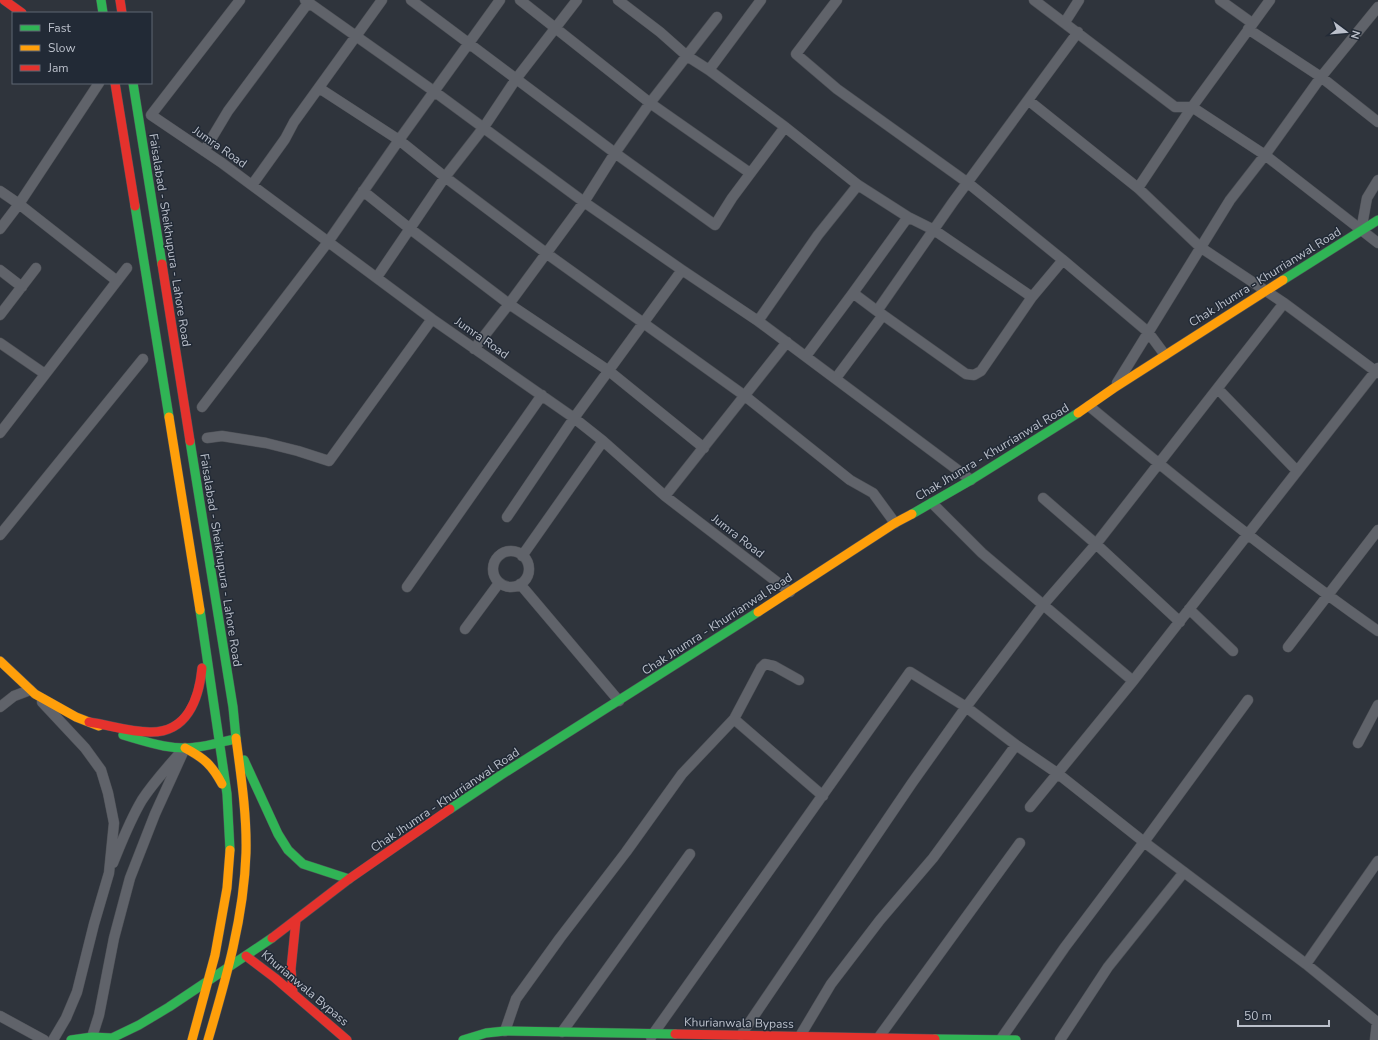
<svg xmlns="http://www.w3.org/2000/svg" width="1378" height="1040" font-family="'Nunito Sans',sans-serif">
<style>
.lines{fill:none;stroke-linecap:round;stroke-linejoin:round}
.street-casing{stroke:#4d5056;stroke-width:11}
.fast-casing{stroke:#4d5056;stroke-width:10}
.slow-casing{stroke:#4d5056;stroke-width:10}
.jam-casing{stroke:#4d5056;stroke-width:10}
.street{stroke:#60636a;stroke-width:10}
.fast{stroke:#30b455;stroke-width:9}
.slow{stroke:#ff9f0a;stroke-width:9}
.jam{stroke:#e5322d;stroke-width:9}
.labels{text-anchor:middle;dominant-baseline:central;stroke-width:3;stroke-linejoin:round;paint-order:stroke}
.street-label{font-size:12px;fill:#bbc0cb;stroke:#222a36}
</style>
<rect width="100%" height="100%" fill="#2f343c"/>
<g class="lines">
<defs>
<path id="street" d="M240,0l-89,115 71,48 210,156 142,99 29,23 62,55 125,96
M305,0l130,92 149,110 98,68 76,51 213,159
M411,0l204,153 100,72 17,-27 53,-71
M520,0l130,103 100,70
M618,0l42,32 27,24 22,14 76,57 73,58 50,32 26,13 98,67
M837,0l-41,54 41,35 131,94 95,77 85,72 17,23
M1034,0l141,107h17l73,48 113,88
M1220,0l32,23
M1065,22l14,-22
M1248,29l73,48 57,45
M709,70l52,-70
M99,83l-80,121 98,77
M319,88l80,52 46,37 101,76 199,143 105,84 23,13 22,30
M1028,100l110,88 62,59 84,56 94,70
M204,151l24,-40 80,-108
M252,185l33,-46 9,-17 88,-122
M1138,188l54,-81 78,-107
M0,191l19,13 -19,25
M363,191l46,37 100,76 100,67 95,77
M1361,231l6,-33 11,-18
M0,270l22,17
M377,277l68,-100 39,-50 32,-48 61,-79
M853,293l55,-76
M0,315l36,-47
M883,315l83,59 8,1 7,-4 51,-74 31,-37
M758,321l60,-86 40,-50
M0,343l45,31
M474,349l35,-45 75,-102 31,-49 35,-50 67,-86
M806,356l47,-63 24,18
M836,378l47,-63 -6,-4 76,-109 125,-170
M1117,383l113,-183 35,-45 56,-78 57,-70
M1218,389l79,82
M1089,406c94,78 189,155 289,225
M202,407l126,-165 71,-102 101,-140
M0,433l127,-165
M207,438l15,-2 44,7 32,8 31,10 103,-142
M665,496l122,-154
M1043,498l53,46 84,78
M932,503l50,50 151,128
M507,517l67,-99 108,-148
M0,535l143,-176
M493 569a18 18 0 1 1 36 0a18 18 0 1 1-36 0Z
M522,556l81,-115
M520,584l99,117
M407,587l135,-192
M1189,609l44,42
M465,629l34,-46
M1288,647l90,-117
M42,702l43,46 16,22 7,23 6,30 -5,50 -15,51 -17,68 -11,26 -13,22
M0,707l14,-11 16,-6
M734,719l89,77
M1358,743l20,-38
M1030,807l103,-126 245,-313
M113,863c9,-22 17,-43 29,-63 11,-17 24,-31 37,-46
M1306,964l72,-103
M0,1016l44,24
M505,1031l11,-32 44,-61 66,-86 56,-78 52,-55 27,-51 4,-4 9,2 25,14
M562,1032l128,-178
M741,1035l171,-252 54,-76 77,-102 53,-61 188,-241
M800,1036l31,-52 49,-64 53,-62 83,-113
M92,1037l7,-22 15,-77 16,-60 25,-64 30,-66
M651,1037l259,-365 56,35 50,38 41,28 87,69 162,122 71,58 -2,18
M879,1037l141,-194
M1001,1039l64,-92 79,-105 104,-142
M1060,1040l48,-73 76,-95"/>
<path id="fast" d="M101,0l2,13
M133,83l29,181
M135,206l34,211
M1283,280l95,-60
M190,441l43,266 3,31
M912,514l59,-34 107,-67
M200,610l27,184 3,56
M123,735c24,7 49,16 74,12 12,-1 23,-5 34,-7
M244,760l34,74 10,16 15,14 46,15
M450,809l51,-34 257,-163
M935,1039l81,1
M71,1040l21,-3 20,1 27,-13 30,-18 103,-69
M463,1040l23,-7 19,-2 170,3"/>
<path id="slow" d="M1078,413l36,-25 169,-108
M169,417l31,193
M758,612l137,-89 17,-9
M0,661l35,33 41,23 23,9
M185,748c19,10 27,17 37,36
M192,1040l23,-85 12,-67 3,-38
M208,1040c18,-61 36,-123 38,-187 1,-38 -5,-77 -10,-115"/>
<path id="jam" d="M4,0l18,13
M120,0l2,13
M115,83l20,123
M162,264l28,177
M89,722c20,3 40,10 61,10 37,1 49,-33 52,-64
M272,938l77,-59 101,-70
M246,956l29,22 72,62
M293,993l-2,-24 5,-49
M675,1034l260,5"/>
</defs>
<!-- street casing -->
<use href="#street" class="street-casing"/>
<!-- fast casing -->
<use href="#fast" class="fast-casing"/>
<!-- slow casing -->
<use href="#slow" class="slow-casing"/>
<!-- jam casing -->
<use href="#jam" class="jam-casing"/>
<!-- street -->
<use href="#street" class="street"/>
<!-- fast -->
<use href="#fast" class="fast"/>
<!-- slow -->
<use href="#slow" class="slow"/>
<!-- jam -->
<use href="#jam" class="jam"/>
</g>
<g class="labels">
<!-- street labels -->
<g class="street-label">
<text transform="translate(220 147) rotate(35)">Jumra Road</text>
<text transform="translate(170 240) rotate(81)">Faisalabad - Sheikhupura - Lahore Road</text>
<text transform="translate(1265 277) rotate(-32)">Chak Jhumra - Khurrianwal Road</text>
<text transform="translate(482 338) rotate(35)">Jumra Road</text>
<text transform="translate(992 452) rotate(-31)">Chak Jhumra - Khurrianwal Road</text>
<text transform="translate(738 536) rotate(38)">Jumra Road</text>
<text transform="translate(221 560) rotate(81)">Faisalabad - Sheikhupura - Lahore Road</text>
<text transform="translate(717 624) rotate(-33)">Chak Jhumra - Khurrianwal Road</text>
<text transform="translate(445 800) rotate(-34)">Chak Jhumra - Khurrianwal Road</text>
<text transform="translate(305 988) rotate(40)">Khurianwala Bypass</text>
<text transform="translate(739 1023) rotate(1)">Khurianwala Bypass</text>
</g>
</g>
<!-- legend -->
<rect x="12" y="12" width="140" height="72" fill="#222a36" stroke="#5f6672"/>
<rect x="20" y="25" width="20" height="6" fill="#30b455" stroke="#5f6672"/>
<text x="48" y="32" font-size="12" fill="#bbc0cb">Fast</text>
<rect x="20" y="45" width="20" height="6" fill="#ff9f0a" stroke="#5f6672"/>
<text x="48" y="52" font-size="12" fill="#bbc0cb">Slow</text>
<rect x="20" y="65" width="20" height="6" fill="#e5322d" stroke="#5f6672"/>
<text x="48" y="72" font-size="12" fill="#bbc0cb">Jam</text>
<!-- north arrow -->
<g transform="translate(1346 32) rotate(106)" stroke="#222a36" stroke-width="3" paint-order="stroke">
<path d="M0-3L7 15L0 10L-7 15Z" fill="#bbc0cb"/>
<text y="-6" font-size="11" font-weight="bold" text-anchor="middle" fill="#bbc0cb">N</text>
</g>
<!-- scale -->
<path d="M1238 1020v6h91v-6" fill="none" stroke="#bbc0cb" stroke-width="2"/>
<text x="1244" y="1020" font-size="12" fill="#bbc0cb" stroke="#222a36" stroke-width="3" paint-order="stroke">50 m</text>
</svg>
